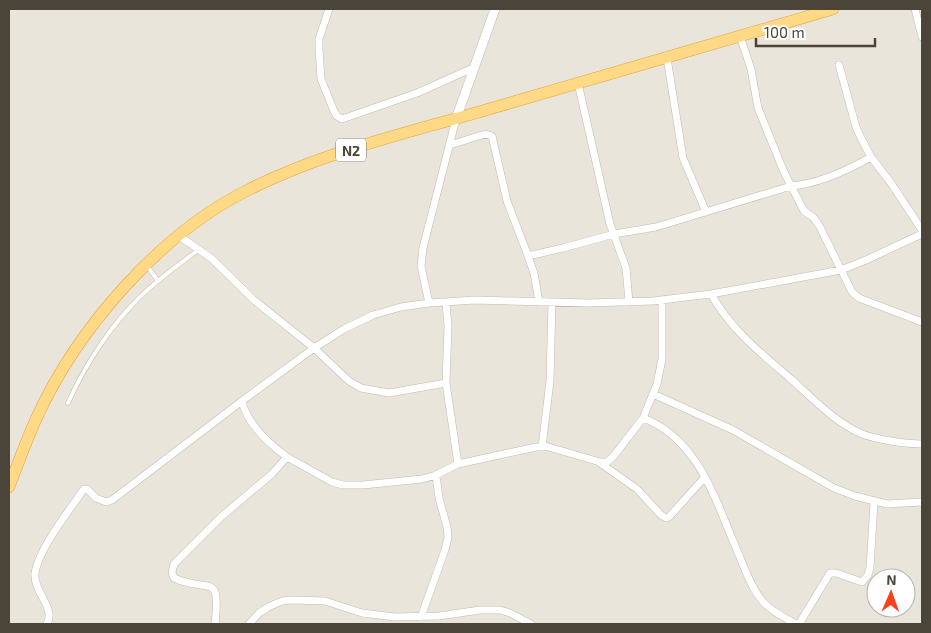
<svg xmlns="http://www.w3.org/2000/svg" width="931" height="633" font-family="'Exo 2',sans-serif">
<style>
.residential{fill:#eae5da;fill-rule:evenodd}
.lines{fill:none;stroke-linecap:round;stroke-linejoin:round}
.service-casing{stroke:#c2bbae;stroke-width:5}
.minor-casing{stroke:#c2bbae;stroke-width:8}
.tertiary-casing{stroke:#c2bbae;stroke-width:10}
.trunk-casing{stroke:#e0a43c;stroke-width:12}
.service{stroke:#fff;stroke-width:4}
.minor{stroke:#fff;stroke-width:7}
.tertiary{stroke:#fff;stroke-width:9}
.trunk{stroke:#ffd985;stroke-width:11}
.labels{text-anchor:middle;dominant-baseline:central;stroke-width:4;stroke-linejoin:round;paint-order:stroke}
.shield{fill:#fff;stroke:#817c74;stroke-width:1}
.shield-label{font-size:14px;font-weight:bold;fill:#4b4439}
</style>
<rect width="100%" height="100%" fill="#f6f3ec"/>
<!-- residential -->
<path class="residential" d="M9,9h913v615h-913zM876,578h30v30h-30z"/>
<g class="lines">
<defs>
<path id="service" d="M148,267l10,14
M68,403c16,-36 42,-77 71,-105 18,-18 39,-33 59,-48"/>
<path id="minor" d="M329,9l-10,30v10l2,30 13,32 3,5 5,3 75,-26 56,-25
M915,9l7,28
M740,36l11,33 7,39 26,64 20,39 9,6 7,10 32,65 7,6 63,24
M667,58l16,100 23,54
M839,65l17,62 5,11 10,19 20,26 31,47
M578,83l32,141 16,44 3,34
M456,119l-33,129 -2,18 8,37 46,-3 113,3 65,-2 58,-7 130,-24 25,-10 56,-26
M450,145l35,-11 7,2 15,65 18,47 9,25 5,29
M179,236l32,22 44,43 59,47 35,33 12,7 28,5 57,-10
M528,256l35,-8 51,-14 42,-7 135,-41c26,-2 57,-16 80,-29
M711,294c20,36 51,60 81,86 21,19 44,43 70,54 16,6 44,10 60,10
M446,303l2,23 -2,57 12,81
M653,394l80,36 101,58 21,8 32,8 35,-2
M643,418c57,21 74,87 96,137 7,17 13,34 25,48 9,9 21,15 32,21
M542,447l8,-66 2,-79
M287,457l45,25 11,3h20l59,-6 14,-4 22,-11 78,-17 9,-1 55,16h7l6,-5 30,-39 14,-34 5,-25v-59
M600,463l37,26 24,26 5,3 3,-1 35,-39
M421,617l24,-67 3,-13 -1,-10 -8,-29 -3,-23
M47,624c9,-17 -14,-32 -12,-51 4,-25 34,-62 49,-84h3l9,9 10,4 6,-2 130,-99
M215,624c6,-54 -6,-30 -41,-46l-2,-6 2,-8 48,-48 50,-42 15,-17c-19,-14 -40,-33 -45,-56l72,-53 30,-19 29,-14 28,-8 28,-4
M249,624l10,-11 9,-6 14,-6 10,-1 33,1 37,12 33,4 44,-1 41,-6h20l10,3 21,11
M799,624l31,-51h6l26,9 6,-7 2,-7 4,-66"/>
<path id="tertiary" d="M456,119l39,-110"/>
<path id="trunk" d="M9,487c9,-24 18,-48 28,-70 41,-89 122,-182 209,-226 76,-39 162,-58 243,-82 115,-33 229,-67 344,-100"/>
</defs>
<!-- service casing -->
<use href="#service" class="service-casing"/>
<!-- minor casing -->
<use href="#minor" class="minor-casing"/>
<!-- tertiary casing -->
<use href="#tertiary" class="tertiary-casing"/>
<!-- trunk casing -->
<use href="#trunk" class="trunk-casing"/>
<!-- service -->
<use href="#service" class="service"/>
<!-- minor -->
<use href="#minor" class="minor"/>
<!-- tertiary -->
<use href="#tertiary" class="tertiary"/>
<!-- trunk -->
<use href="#trunk" class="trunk"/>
</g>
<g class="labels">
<!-- shield labels -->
<rect class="shield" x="336" y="138.5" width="30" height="23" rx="4"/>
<g class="shield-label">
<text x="351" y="150">N2</text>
</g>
</g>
<!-- border -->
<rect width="931" height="633" fill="none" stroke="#4b4439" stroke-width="20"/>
<!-- north arrow -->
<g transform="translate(891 593) rotate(2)"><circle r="24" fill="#ffffff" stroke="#b7b4b0"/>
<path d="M0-4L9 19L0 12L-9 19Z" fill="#fc3f1d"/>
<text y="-8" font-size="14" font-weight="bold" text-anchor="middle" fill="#4b4439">N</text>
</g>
<!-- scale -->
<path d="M756 38v8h119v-8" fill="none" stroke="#4b4439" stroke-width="2.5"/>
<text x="764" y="38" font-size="15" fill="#4b4439" stroke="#ffffff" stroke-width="4" paint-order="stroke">100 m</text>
</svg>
